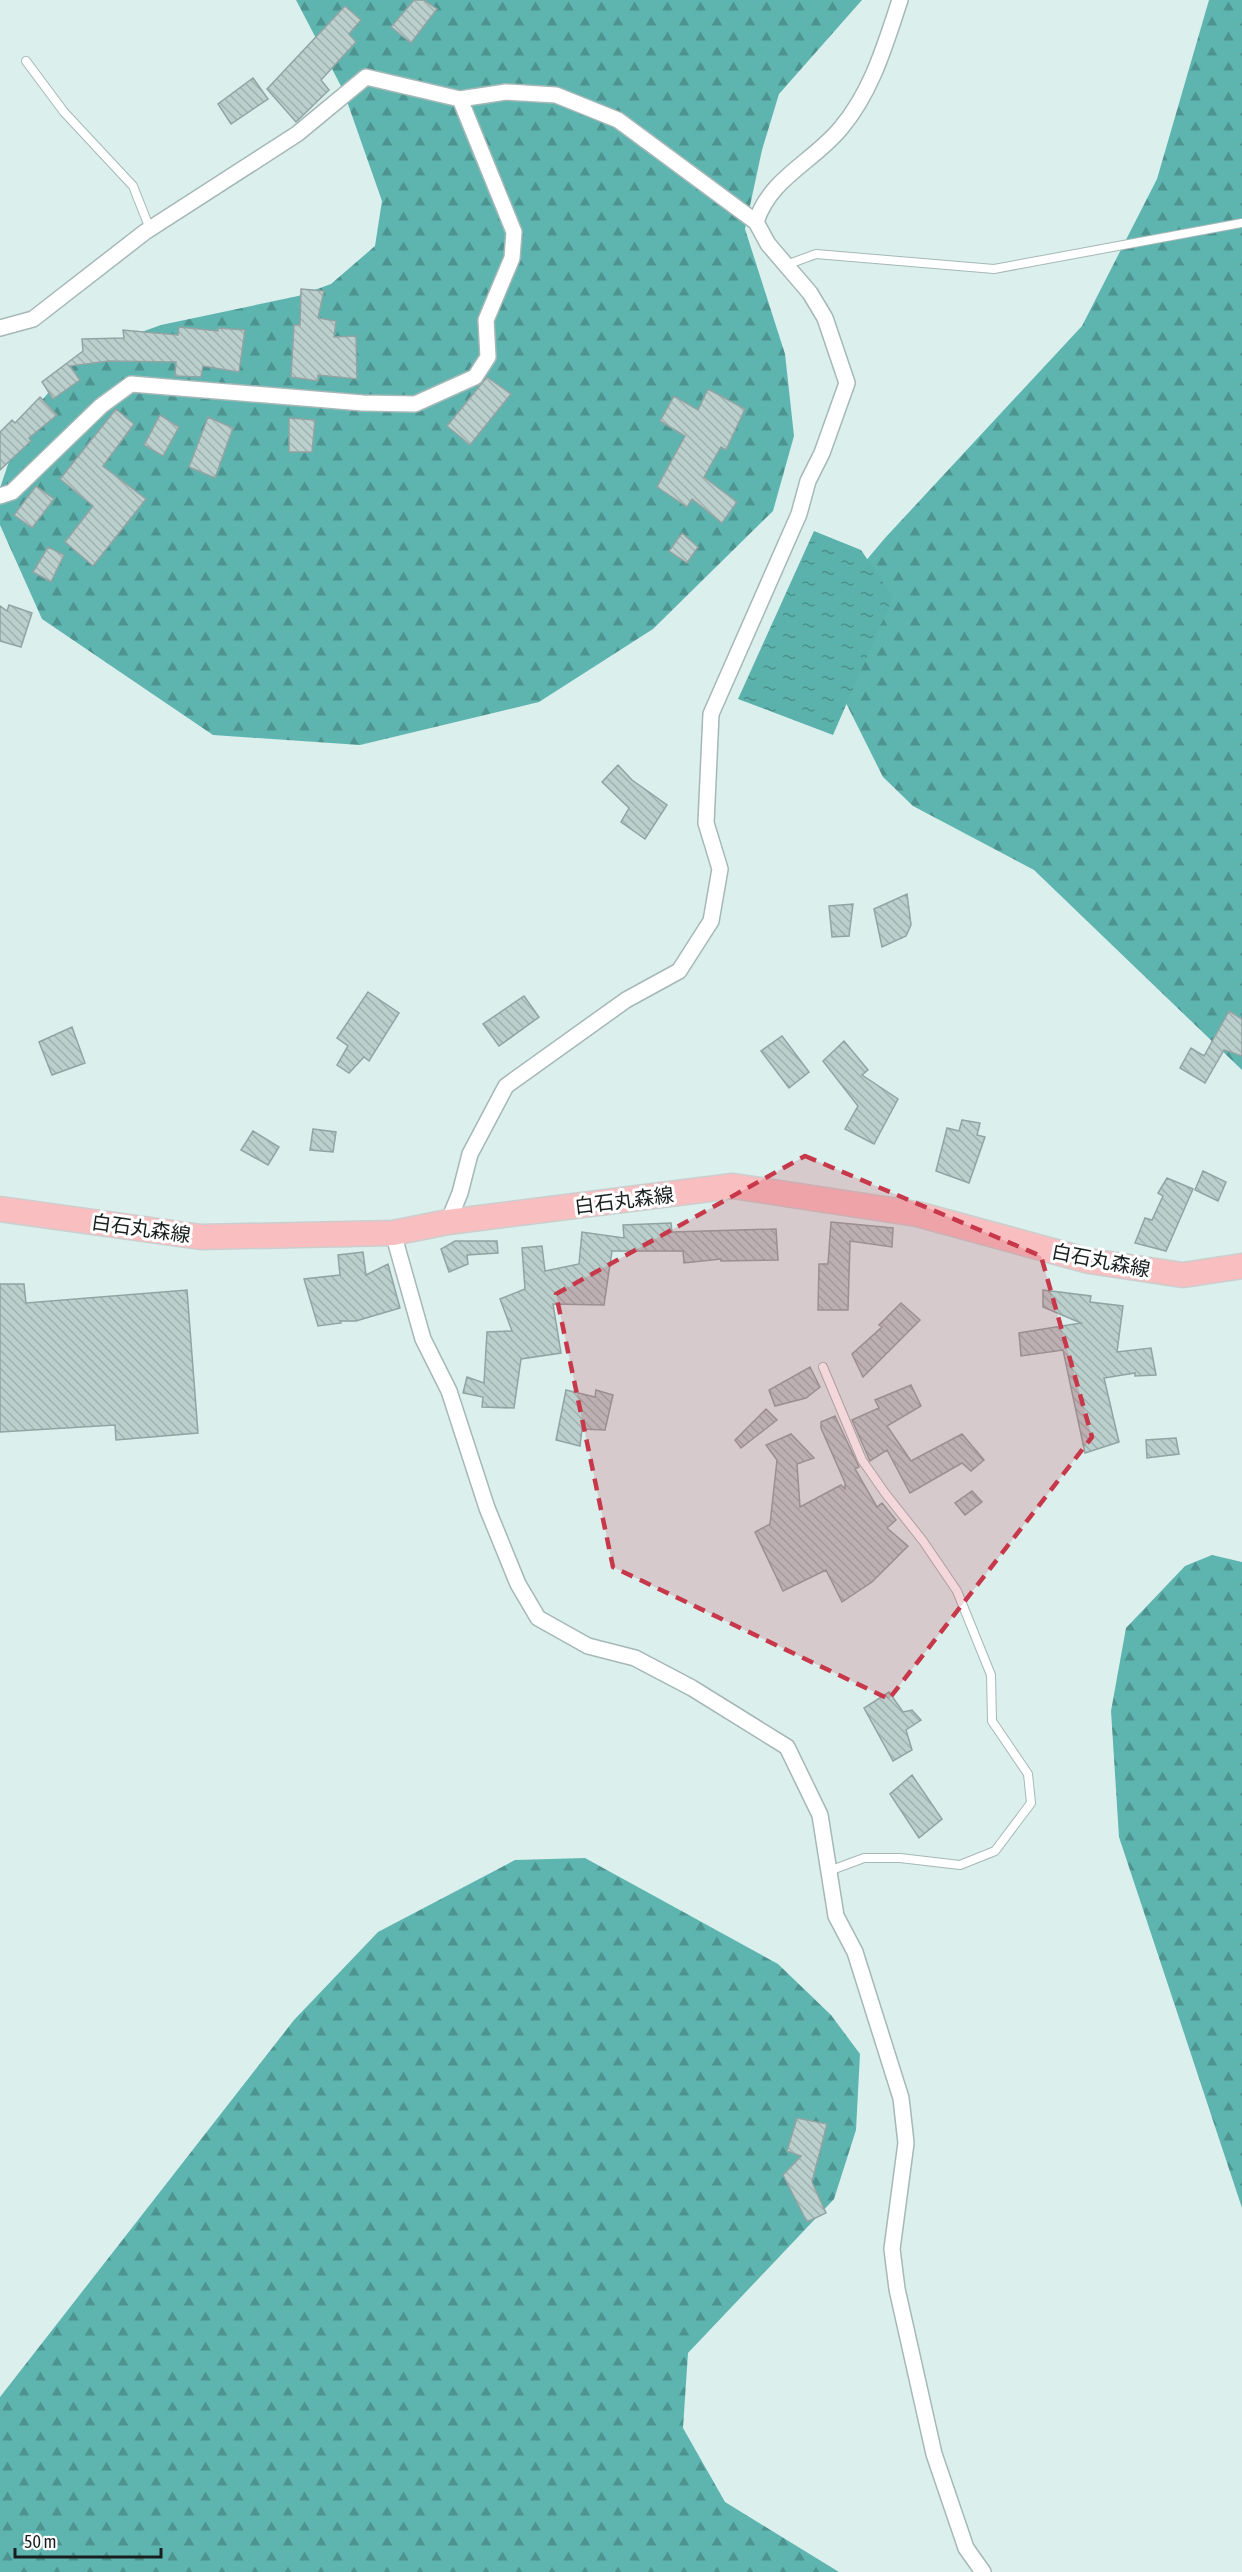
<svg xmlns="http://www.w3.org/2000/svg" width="1242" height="2572" font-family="'Asap Condensed','Noto Sans JP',sans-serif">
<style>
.forest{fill:url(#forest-firs)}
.water{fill:url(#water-ripples)}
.building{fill:url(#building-back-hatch);stroke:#91a4a3;stroke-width:1.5}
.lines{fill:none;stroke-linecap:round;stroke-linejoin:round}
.service-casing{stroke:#a5b8b7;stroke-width:10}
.minor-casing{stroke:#a5b8b7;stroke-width:18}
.primary-casing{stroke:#cccece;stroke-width:27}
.service{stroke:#fff;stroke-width:8}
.minor{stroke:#fff;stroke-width:15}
.primary{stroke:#f8bec0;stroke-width:24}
.marked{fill:#c8384b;fill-opacity:0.2;stroke:#c8384b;stroke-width:4.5;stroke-dasharray:12 8;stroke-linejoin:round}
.labels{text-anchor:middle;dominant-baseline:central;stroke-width:6;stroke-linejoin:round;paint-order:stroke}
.street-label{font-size:20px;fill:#181f1e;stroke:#fff}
</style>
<defs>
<pattern id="forest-firs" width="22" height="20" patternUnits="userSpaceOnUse" patternTransform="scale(1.5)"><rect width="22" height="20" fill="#5eb5b0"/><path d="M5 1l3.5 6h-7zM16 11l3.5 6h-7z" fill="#4d938f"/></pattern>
<pattern id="water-ripples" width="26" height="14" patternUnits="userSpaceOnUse" patternTransform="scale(1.5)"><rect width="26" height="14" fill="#5bb2ac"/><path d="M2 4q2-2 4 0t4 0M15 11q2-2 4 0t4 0" fill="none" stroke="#4a908b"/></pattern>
<pattern id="building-back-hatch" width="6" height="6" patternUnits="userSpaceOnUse" patternTransform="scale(1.5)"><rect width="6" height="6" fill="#bbcfcd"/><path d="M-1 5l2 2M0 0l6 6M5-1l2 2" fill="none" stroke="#a0b1b0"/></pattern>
</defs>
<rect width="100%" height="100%" fill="#dbefed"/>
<!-- forest -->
<path class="forest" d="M296,0h566l-83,94 -17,56 -17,79 40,125 9,82 -21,75 -120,118 -114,73 -179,43 -147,-10 -171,-116 -42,-94v-37l22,-65 61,-70 78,-28 137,-29 33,-12 44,-38 7,-45 -39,-111z
M1209,0h33v1070l-208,-200 -121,-64 -30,-29 -70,-140 14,-30 58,-69 197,-212 75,-147z
M1212,1555l30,7v646l-123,-371 -8,-126 15,-83 59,-62z
M585,1858l193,106 53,51 29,39 -4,76 -22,69 -146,154 -5,75 42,74 114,70h-839v-175l294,-377 84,-88 137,-72z"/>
<!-- water -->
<path class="water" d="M814,531l47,19 32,47 -60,138 -95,-36z"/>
<!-- building -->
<path class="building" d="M414,0h10l13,9 -26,34 -20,-16z
M345,6l16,14 -12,14 7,8 -35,38 8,10 -33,32 -29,-33z
M253,78l15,21 -37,25 -13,-20z
M301,289l23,2 -6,27 18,3 -2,16 22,-1 1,43 -39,-4v6l-27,-4 3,-52h6z
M179,327l39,4v-3l27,2 -6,42 -36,-6 -2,11 -26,-1 1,-14 -67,-1 -39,5 10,14 -27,19 -11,-17 41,-31 -1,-12 42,-1 -1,-8 55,5z
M487,377l24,17 -41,51 -23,-19z
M708,389l37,20 -19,41 -5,-3 -17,30 33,25 -15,21 -30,-24 -5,8 -30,-20 28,-51 -25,-15 14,-25 24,14z
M40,397l17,18 -28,23 2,3 -31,29v-38l12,-12 3,3z
M116,409l18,15 -31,42 43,33 -53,67 -28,-24 28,-36 -33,-27z
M160,415l19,12 -16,29 -19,-11z
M208,417l25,11 -18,50 -26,-11z
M289,418l26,2 -3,32h-23z
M36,486l18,13 -22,29 -18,-13z
M682,533l16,14 -11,16 -18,-12z
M48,547l16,8 -13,27 -18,-10z
M9,605l23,8 -11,34 -21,-6v-35l7,5z
M618,765l14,15 35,25 -22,34 -24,-17 8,-14 -27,-26z
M907,894l4,31 -5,11 -24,11 -8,-38z
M853,904l-4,32 -17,1 -3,-31z
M368,992l31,21 -30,48 -5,-4 -15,16 -12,-8 11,-19 -11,-8z
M524,996l15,21 -40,29 -16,-22z
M1229,1011l13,8v37l-18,-6 -19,33 -25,-15 11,-20 13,8z
M72,1027l13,36 -33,12 -13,-33z
M782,1036l27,36 -20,16 -28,-37z
M844,1041l24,29 -6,5 36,24 -24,45 -29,-15 13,-23 -35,-45z
M962,1120l18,3 -3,12 8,2 -16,46 -33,-12 11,-43 12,3z
M313,1129l23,3 -3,20 -23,-2z
M253,1131l26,16 -11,18 -27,-15z
M1203,1171l23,11 -8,19 -23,-11z
M1167,1178l26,11 -27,62 -31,-8 10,-25 7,2 11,-24 -5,-3z
M831,1222l62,6 -1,19 -42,-6 -2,69h-30l1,-46h9z
M671,1223l1,9 104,-3 2,31 -57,1v-2l-37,4 -1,-12h-71l-8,54 -51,-1 8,49 -40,6 -7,49 -32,-1 1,-10 -20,-4 4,-16 17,6 3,-51 25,-1 -12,-32 25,-10 -3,-41 20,-2 3,25 34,-7 3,-32 42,6 -1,-13z
M455,1241h42l1,12 -31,2 1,9 -19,8 -8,-23z
M363,1252l3,23 22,-11 12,44 -44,13h-16l1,2 -23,3 -14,-47 36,-4 -2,-20z
M0,1284h24l2,19 161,-13 11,143 -82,7 -1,-15 -115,7z
M1043,1290l48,6 -1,6 33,4 -6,46 34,-4 5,27 -21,1v-3l-31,5 15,64 -34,11 -22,-103 -42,6 -2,-23 62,-10 -38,-16z
M901,1303l19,17 -57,57 -11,-23 30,-27 -3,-2z
M810,1367l10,20 -14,11 -31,8 -6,-16z
M911,1385l10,21 -34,20 24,35 51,-27 22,26 -13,11 -9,-8 -52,30 -23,-43 -17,11 -18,-41 27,-12 -4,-8z
M566,1390l29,7 1,-7 17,5 -8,35 -23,-1 -2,17 -24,-6z
M766,1409l11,11 -36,28 -6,-8z
M835,1416l24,51 -4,2 22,38 5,-4 14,17 -9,8 21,18 -36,36 -30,20 -16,-32 -43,21 -28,-59 15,-8 7,-64 -11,-15 25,-11 23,24 -17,6 3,43 41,-22 4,4v-6l-24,-55v-6z
M1176,1438l3,16 -32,4 -1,-18z
M972,1491l10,11 -17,13 -10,-12z
M889,1692l14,20 9,-2 9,10 -15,10 6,20 -19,11 -29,-53z
M912,1775l30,44 -23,19 -29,-44z
M797,2118l30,6 -15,58 14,31 -19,9 -24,-47 18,-19 -14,-5z"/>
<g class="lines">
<defs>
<path id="service" d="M26,61l38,51 69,74 17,43
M786,265l30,-11 178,15 248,-46
M823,1367l39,93 23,33 38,48 34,50 34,84 1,46 36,53 3,29 -36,48 -35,14 -60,-7h-36l-35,13"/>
<path id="minor" d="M756,222c14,-44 57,-60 85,-94 31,-37 44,-83 59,-128
M0,328l33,-9 112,-87 152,-98 69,-57 94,22 46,-7 50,3 62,25 138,102 12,22 42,49 15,25 22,65 -25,70 -14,28 -9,33 -88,200 -5,109 14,46 -9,52 -32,50 -53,29 -120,86 -36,68 -10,39 -12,29
M0,496l12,-4 89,-86 30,-22 232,19 52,1 60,-27 13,-20 -2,-37 26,-62 2,-26 -54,-133
M393,1233l30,106 26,52 38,117 31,76 20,34 50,28 47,12 57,30 95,59 33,68 16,101 19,36 46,146 5,45 -14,106 5,40 37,165 32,94 17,24"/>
<path id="primary" d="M0,1209l201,28 192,-4 55,-11 285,-36 184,28 172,47 94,14 59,-9"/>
</defs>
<!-- service casing -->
<use href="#service" class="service-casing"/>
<!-- minor casing -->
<use href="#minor" class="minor-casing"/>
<!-- primary casing -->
<use href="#primary" class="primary-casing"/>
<!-- service -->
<use href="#service" class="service"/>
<!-- minor -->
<use href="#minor" class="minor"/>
<!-- primary -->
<use href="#primary" class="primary"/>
</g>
<!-- marked area -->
<path class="marked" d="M805,1156l236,100 51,181 -203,262 -276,-132 -57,-273z"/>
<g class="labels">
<!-- street labels -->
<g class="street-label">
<text transform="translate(624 1200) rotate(-7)">白石丸森線</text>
<text transform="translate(141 1228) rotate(8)">白石丸森線</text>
<text transform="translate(1101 1260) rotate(11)">白石丸森線</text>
</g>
</g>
<!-- scale -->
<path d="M15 2548v9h146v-9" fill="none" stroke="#181f1e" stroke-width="3"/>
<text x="24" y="2548" font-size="18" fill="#181f1e" stroke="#ffffff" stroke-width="4.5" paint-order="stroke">50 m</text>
</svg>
